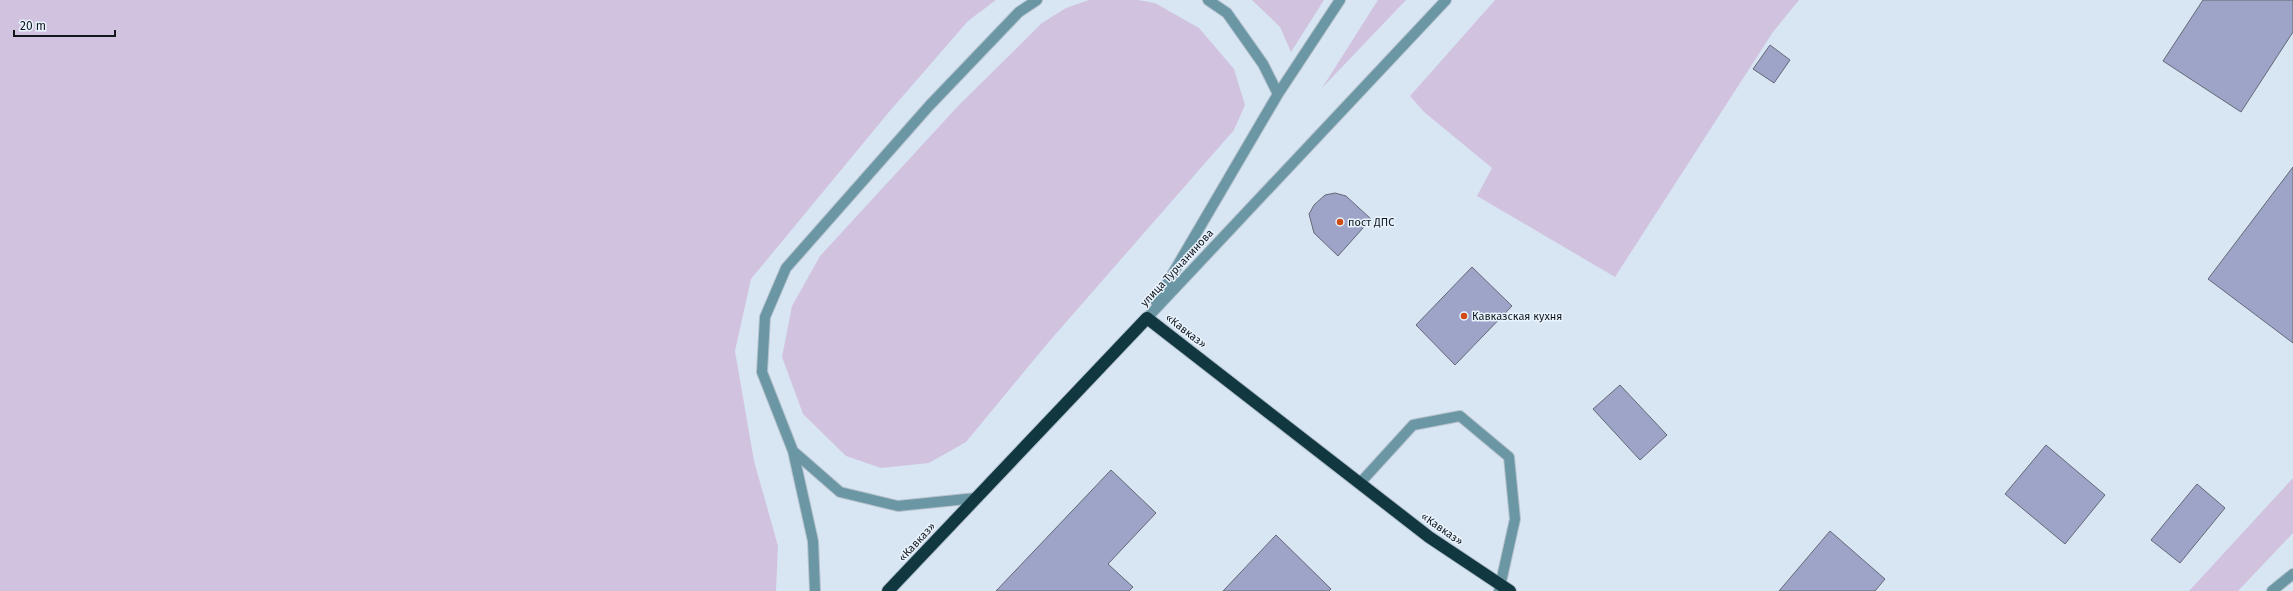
<svg xmlns="http://www.w3.org/2000/svg" width="2293" height="591" font-family="'Fira Sans',sans-serif">
<style>
.green{fill:#d1c3df}
.building{fill:#9ea4c7;stroke:#656877}
.lines{fill:none;stroke-linecap:round;stroke-linejoin:round}
.minor-casing{stroke:#b4c1cd;stroke-width:12}
.highway-casing{stroke:#b4c1cd;stroke-width:14}
.minor{stroke:#6b96a3;stroke-width:10}
.highway{stroke:#113740;stroke-width:12}
.poi-dot{fill:#d04a13;stroke:#e8f3fe;stroke-width:1.5}
.labels{text-anchor:middle;dominant-baseline:central;stroke-width:3;stroke-linejoin:round;paint-order:stroke}
.poi-label{font-size:11px;fill:#12171c;stroke:#e8f3fe;text-anchor:start}
.street-label{font-size:11px;fill:#12171c;stroke:#e8f3fe}
</style>
<rect width="100%" height="100%" fill="#d8e6f4"/>
<!-- green -->
<path class="green" d="M0,0h996l-28,21 -79,91 -138,167 -16,72 19,110 24,85 -2,45h-776z
M1089,0h49l17,3 44,25 35,41 11,36 -11,25 -187,214 -81,98 -37,21 -48,5 -35,-12 -43,-42 -21,-57 10,-51 28,-50 138,-150 84,-83 24,-15z
M1252,0h72l-33,52 -11,-25z
M1378,0h28l-84,88z
M1495,0h304l-26,32 -158,245 -138,-81 15,-28 -68,-56 -14,-16z
M2293,478v55l-55,58h-49z"/>
<!-- building -->
<path class="building" d="M2203,0h90v32l-52,80 -78,-51z
M1770,45l20,15 -16,23 -21,-14z
M2293,167v176l-85,-64z
M1335,193l11,3 25,23 -33,37 -24,-23 -5,-19 5,-9 11,-10z
M1472,267l40,39 -57,59 -39,-40z
M1620,385l47,50 -27,25 -47,-51z
M2046,445l59,50 -40,49 -60,-50z
M1111,470l45,43 -48,51 25,23 -4,4h-133z
M2197,484l28,24 -45,55 -29,-23z
M1830,531l55,48 -10,12h-96z
M1276,535l55,54 -2,2h-106z"/>
<g class="lines">
<defs>
<path id="minor" d="M1208,0l19,13 36,51 15,30
M1156,302l122,-208 62,-94
M1147,318l299,-318
M793,451l20,90 2,50
M1360,483l53,-58 47,-9 49,41 6,62 -16,72
M976,498l-78,8 -58,-14 -47,-41 -31,-79 3,-55 21,-49 143,-162 90,-94 18,-12
M2272,591l21,-17"/>
<path id="highway" d="M888,591l259,-273 282,219 81,54"/>
</defs>
<!-- minor casing -->
<use href="#minor" class="minor-casing"/>
<!-- highway casing -->
<use href="#highway" class="highway-casing"/>
<!-- minor -->
<use href="#minor" class="minor"/>
<!-- highway -->
<use href="#highway" class="highway"/>
</g>
<!-- markers -->
<g class="poi-dot">
<circle cx="1340" cy="222" r="4"/>
<circle cx="1464" cy="316" r="4"/>
</g>
<g class="labels">
<!-- poi labels -->
<g class="poi-label">
<text x="1348" y="222">пост ДПС</text>
<text x="1472" y="316">Кавказская кухня</text>
</g>
<!-- street labels -->
<g class="street-label">
<text transform="translate(1177 268) rotate(-47)">улица Турчанинова</text>
<text transform="translate(1186 331) rotate(38)">«Кавказ»</text>
<text transform="translate(1442 529) rotate(35)">«Кавказ»</text>
<text transform="translate(917 542) rotate(-47)">«Кавказ»</text>
</g>
</g>
<!-- scale -->
<path d="M14 30v6h101v-6" fill="none" stroke="#12171c" stroke-width="2"/>
<text x="20" y="30" font-size="12" fill="#12171c" stroke="#e8f3fe" stroke-width="3" paint-order="stroke">20 m</text>
</svg>
